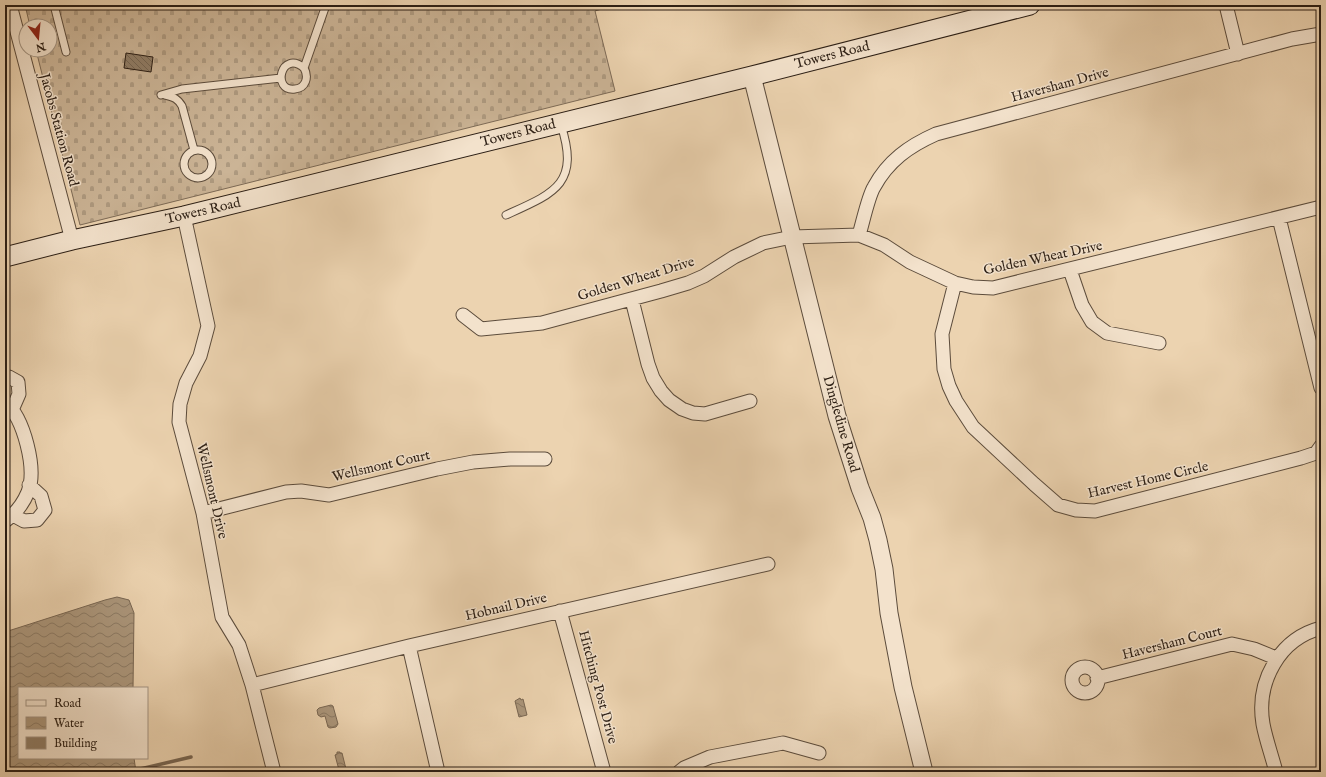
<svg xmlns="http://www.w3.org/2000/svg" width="1326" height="777" font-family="'IM FELL English',serif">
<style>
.cemetery{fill:url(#cemetery-stones);stroke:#7c6a56}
.water{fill:url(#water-waves);stroke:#786652}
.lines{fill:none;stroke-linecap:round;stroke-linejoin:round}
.stream{stroke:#786652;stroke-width:3.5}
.building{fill:url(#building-back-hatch);stroke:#2c1f15}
.service-casing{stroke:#5c4c3c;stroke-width:9}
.minor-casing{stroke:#5c4c3c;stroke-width:15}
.tertiary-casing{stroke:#5c4c3c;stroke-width:19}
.secondary-casing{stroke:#2c1f15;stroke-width:21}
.service{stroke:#f3e2cc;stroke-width:7}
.minor{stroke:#f3e2cc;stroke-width:13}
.tertiary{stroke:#f3e2cc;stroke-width:17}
.secondary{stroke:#f3e2cc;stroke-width:19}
.labels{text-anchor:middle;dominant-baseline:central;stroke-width:3;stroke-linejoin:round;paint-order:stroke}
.street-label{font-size:14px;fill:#2c1f15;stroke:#f3e2cc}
</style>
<defs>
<pattern id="cemetery-stones" width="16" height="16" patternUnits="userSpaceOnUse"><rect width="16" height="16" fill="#cbb496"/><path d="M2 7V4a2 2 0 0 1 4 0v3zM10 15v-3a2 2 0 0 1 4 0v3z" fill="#ae9a80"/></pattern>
<pattern id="water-waves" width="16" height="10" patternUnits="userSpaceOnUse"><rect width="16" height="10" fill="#ab967b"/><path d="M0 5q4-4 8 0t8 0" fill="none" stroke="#8b7a64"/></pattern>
<pattern id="building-back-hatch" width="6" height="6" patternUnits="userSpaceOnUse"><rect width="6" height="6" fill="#907d66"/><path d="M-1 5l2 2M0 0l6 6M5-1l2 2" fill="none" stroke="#766653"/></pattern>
</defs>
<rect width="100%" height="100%" fill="#ecd3b0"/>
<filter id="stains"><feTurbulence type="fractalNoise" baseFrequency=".005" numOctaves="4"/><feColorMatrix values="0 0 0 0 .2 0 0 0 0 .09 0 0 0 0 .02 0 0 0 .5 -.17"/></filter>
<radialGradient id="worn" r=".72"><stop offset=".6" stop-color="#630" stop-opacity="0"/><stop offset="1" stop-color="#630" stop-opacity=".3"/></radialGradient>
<!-- cemetery -->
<path class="cemetery" d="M25,5h590l-20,6 20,80 -535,134 -44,-175h14v-24h-20z"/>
<!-- water -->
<path class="water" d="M117,597l12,3 5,13 -1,75h-114v70h115l2,14h-131v-140l100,-32z
M520,698l1,2 2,-1 4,16 -8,2 -4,-16z
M331,705l2,1 5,18 -2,3 -6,1 -2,-1 -3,-11 -4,1 -3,-2 -1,-5 2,-2z
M337,752h3v1h2l4,16 -7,1 -4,-15 2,-1z"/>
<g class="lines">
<!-- stream -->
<path class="stream" d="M136,770l55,-13"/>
</g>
<!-- building -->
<path class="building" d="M126,53l27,4 -2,15 -27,-4z"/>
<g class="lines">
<defs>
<path id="service" d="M54,5l12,47
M304,68c-23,-19 -33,24 -9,21 11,-1 14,-12 9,-21l22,-63
M161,95l21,-6 99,-11
M165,95c9,2 13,4 17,11l12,44
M184 164a14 14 0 1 1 28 0a14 14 0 1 1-28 0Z
M506,215c49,-22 74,-31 55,-90"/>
<path id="minor" d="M10,5l62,235
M1226,5l12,49
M184,216l24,110 -8,30 -14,27 -6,21 -1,18 24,91 19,104 17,28 13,40 22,87
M1279,218l42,170
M859,235c4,-13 9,-38 15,-48 14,-26 35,-41 62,-53l356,-95 29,-5
M1070,270l12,35 10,17 15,11 52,10
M955,283l-13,51 2,35 5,17 7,15 17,26 61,57 24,21 18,5 19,1 206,-53 15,-5 5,-7
M632,300l16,64 5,14 8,13 8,9 13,9 11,4 12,1 45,-13
M463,315l18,14 61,-6 119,-32 27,-8 16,-7 30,-19 29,-14 29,-6 67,-2 25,10 26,17 45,21 18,4 20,1 328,-81
M5,377h4l9,5 1,12 -7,16
M5,402c19,16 32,67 23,90 -5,12 -13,22 -23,29
M203,513l83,-21 15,-1 28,4 108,-26 36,-7 37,-3h35
M13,515l11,6 13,-1 8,-10 -4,-14 -12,-11
M560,611l44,161
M409,646l29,126
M1072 680a13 13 0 1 1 26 0a13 13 0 1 1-26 0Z
M1097,678l135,-34 22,5 22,9
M252,685l157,-39 359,-82
M679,772l5,-4 26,-11 73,-14 36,10
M1276,772c-4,-16 -10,-32 -13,-48 -7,-42 16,-85 58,-96"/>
<path id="tertiary" d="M752,76l85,340 23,72 12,30 6,22 6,29 5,44 14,74 21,85"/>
<path id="secondary" d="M5,257l67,-17 112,-24 568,-140 278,-71"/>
</defs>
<!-- service casing -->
<use href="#service" class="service-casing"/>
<!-- minor casing -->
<use href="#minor" class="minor-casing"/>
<!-- tertiary casing -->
<use href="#tertiary" class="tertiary-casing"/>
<!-- secondary casing -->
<use href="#secondary" class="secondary-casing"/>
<!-- service -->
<use href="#service" class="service"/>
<!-- minor -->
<use href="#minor" class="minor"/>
<!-- tertiary -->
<use href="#tertiary" class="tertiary"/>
<!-- secondary -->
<use href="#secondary" class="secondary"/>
</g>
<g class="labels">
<!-- street labels -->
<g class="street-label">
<text transform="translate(832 55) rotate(-14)">Towers Road</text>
<text transform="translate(1060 85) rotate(-15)">Haversham Drive</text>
<text transform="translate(59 130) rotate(75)">Jacobs Station Road</text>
<text transform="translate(518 133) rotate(-14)">Towers Road</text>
<text transform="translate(203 211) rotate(-13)">Towers Road</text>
<text transform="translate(1043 258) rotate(-12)">Golden Wheat Drive</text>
<text transform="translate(636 279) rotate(-17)">Golden Wheat Drive</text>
<text transform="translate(841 424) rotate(74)">Dingledine Road</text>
<text transform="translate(381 466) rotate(-13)">Wellsmont Court</text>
<text transform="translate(1148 480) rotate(-13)">Harvest Home Circle</text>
<text transform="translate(212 491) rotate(77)">Wellsmont Drive</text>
<text transform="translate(506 607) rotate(-13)">Hobnail Drive</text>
<text transform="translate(1172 643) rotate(-14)">Haversham Court</text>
<text transform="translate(598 687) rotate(75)">Hitching Post Drive</text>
</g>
</g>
<!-- margin -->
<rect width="1326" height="777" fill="none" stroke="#ecd3b0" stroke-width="20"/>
<rect x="6" y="6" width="1314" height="765" fill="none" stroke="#2c1f15" stroke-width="2"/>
<rect x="10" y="10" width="1306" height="757" fill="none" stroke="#2c1f15"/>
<!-- legend -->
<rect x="18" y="687" width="130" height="72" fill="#f3e2cc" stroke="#a39483"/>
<rect x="26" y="700" width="20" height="6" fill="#f3e2cc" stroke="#a39483"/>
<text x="54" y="707" font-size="12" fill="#2c1f15">Road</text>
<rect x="26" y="717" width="20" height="12" fill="url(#water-waves)" stroke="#a39483"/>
<text x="54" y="727" font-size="12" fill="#2c1f15">Water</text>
<rect x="26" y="737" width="20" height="12" fill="#907d66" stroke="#a39483"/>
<text x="54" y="747" font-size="12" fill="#2c1f15">Building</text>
<!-- north arrow -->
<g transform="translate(38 38) rotate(164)"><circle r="19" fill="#f3e2cc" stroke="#a39483"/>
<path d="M0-3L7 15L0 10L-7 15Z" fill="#8f2418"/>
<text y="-6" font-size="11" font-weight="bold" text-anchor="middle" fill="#2c1f15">N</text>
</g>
<rect width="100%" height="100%" filter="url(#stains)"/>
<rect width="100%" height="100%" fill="url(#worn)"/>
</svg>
